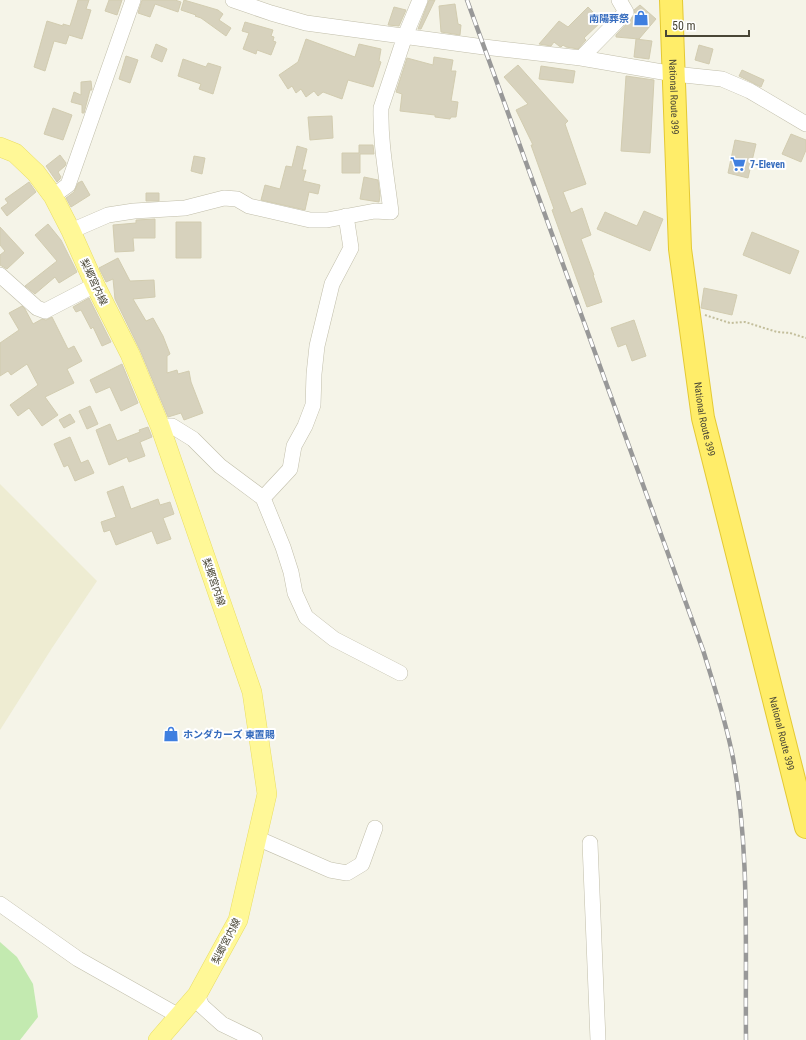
<svg xmlns="http://www.w3.org/2000/svg" width="806" height="1040" font-family="'Roboto Condensed','Noto Sans JP',sans-serif">
<style>
.education{fill:#eeecd2}
.green{fill:#c3eab0}
.building{fill:#d7d2bd;stroke:#d2ccb0}
.lines{fill:none;stroke-linecap:round;stroke-linejoin:round}
.minor-casing{stroke:#c1beaa;stroke-width:16}
.major-casing{stroke:#e9dd63;stroke-width:20}
.highway-casing{stroke:#e4c933;stroke-width:24}
.path{stroke:#c3be9b;stroke-width:2;stroke-dasharray:2 2;stroke-linecap:butt}
.minor{stroke:#fff;stroke-width:15}
.major{stroke:#fff897;stroke-width:19}
.highway{stroke:#ffed69;stroke-width:22}
.rail-casing{stroke:#989898;stroke-width:4.5}
.rail{stroke:#fff;stroke-width:3;stroke-dasharray:9;stroke-linecap:butt}
.labels{text-anchor:middle;dominant-baseline:central;stroke-width:4;stroke-linejoin:round;paint-order:stroke}
.shop-label{font-size:10px;font-weight:bold;fill:#366cbe;stroke:#fff;text-anchor:start}
.street-label{font-size:10px;fill:#494636;stroke:#fff}
</style>
<rect width="100%" height="100%" fill="#f5f4e8"/>
<!-- education -->
<path class="education" d="M0,484l97,97 -45,67 -52,82z"/>
<!-- green -->
<path class="green" d="M0,942l17,15 16,27 5,33 -18,23h-20z"/>
<!-- building -->
<path class="building" d="M78,0h11l-3,9 5,1 -9,29 -13,-4 -3,9 -12,-3 -9,30 -11,-4 13,-46 16,5v-2l7,2z
M109,0h13l-5,15 -12,-4z
M142,0h33l6,2 -3,10 -23,-8 -5,13 -12,-4z
M184,0l34,10 5,4 -4,6 12,8 -5,8 -25,-18 -6,-2 1,-1 -15,-5z
M429,0h6l-14,29h-3z
M455,4l3,20 3,1 -1,10 -19,-3 -2,-26z
M640,5l16,14 -17,20 -23,-2v-2l16,-17 3,-4 -1,-4z
M394,7l12,3 -7,16 -11,-1z
M588,7l14,14 -18,17 2,2 -8,9 -12,-2 -3,-2 -2,2 -2,-1 -5,-4 -3,4 -12,-2 20,-23 9,6z
M245,22l28,8 -2,6 3,1 -1,4 3,1 -5,13 -14,-5 -1,4 -13,-5 6,-16 -7,-2z
M306,39l49,18 4,-13 22,5 -2,12 2,1 -8,25 -25,-7 -6,19 -19,-7 -5,4 -4,-5 -8,6 -5,-8 -5,4 -4,-7 -4,3 -9,-14 19,-13z
M636,39l16,2 -3,18 -15,-2z
M156,44l11,5 -5,13 -11,-5z
M699,45l14,4 -4,15 -14,-4z
M126,56l12,4 -8,23 -11,-4z
M434,57l19,3 -2,11h5l-5,30 7,1 -2,15h-5l-1,2 -15,-2v-2l-35,-4 2,-17 -6,-2 11,-34 26,7z
M183,59l23,8 2,-4 13,4 -8,27 -14,-5 2,-5 -23,-8z
M518,65l50,56 -3,3 21,60 -23,8 8,21 11,-5 9,27 -10,4 13,36h-1l9,27 -15,5 -35,-97 2,-1 -23,-64h2l-17,-35 12,-6 -24,-27z
M541,66l34,5 -2,12 -34,-4z
M742,70l22,10 -3,7 -22,-11z
M626,76l28,4 -4,73 -29,-2z
M91,81l1,9h-2l-6,23h-2v-8l-11,-3 3,-10 7,3v-13z
M53,108l19,7 -9,25 -19,-6z
M332,116l1,22 -23,2 -2,-23z
M791,134l15,6v10l-5,12 -19,-8z
M735,140l21,4 -8,34 -20,-5z
M359,145h14l1,9h-14v19h-18v-20h17z
M297,146l10,3 -5,21h4l-3,11 17,4 -2,9 -9,-2 -4,18 -44,-10 4,-15 15,4 6,-23 6,1z
M60,155l6,8 -1,3 -7,6 3,5 -1,2 -3,3 -11,-16z
M194,156l11,2 -3,16 -11,-3z
M364,177l14,3 2,16 -1,6 -19,-3z
M82,181l8,14 -19,12 -5,-9 8,-6 4,-9z
M29,182l7,10 -29,24 -6,-8 7,-5 -3,-4z
M146,193h13v8h-13z
M644,211l19,8 -13,32 -53,-22 8,-17 32,14z
M155,219v19h-22l1,13 -19,1 -2,-27 23,-2v-3z
M176,222h25v36h-25z
M48,224l13,16 16,32 -18,11 -4,-6 -20,17 -10,-8 32,-25 -22,-26z
M0,227l24,26 -17,16 -7,-4v-10l5,-4 -5,-6z
M752,232l47,19 -9,23 -47,-19z
M118,258l12,23 24,-1 1,17 -22,2 13,22 7,-3 10,18 7,18 -3,2v17l10,-3 1,4 11,-3 2,11 12,31 -19,7 -3,-7 -13,4 -28,-67 -25,-51 -2,-20 -7,3 -7,-14z
M704,288l33,7 -5,20 -31,-7z
M89,298l22,44 -9,4 -9,-19 -2,2 -10,-19 -5,2 -3,-5z
M22,306l3,3 8,15 9,-5 4,1 6,-3 16,32 6,-3 8,15 -15,8 7,14 -29,14 13,18 -16,11 -13,-18 -11,8 -8,-11 28,-20 -11,-21 -16,11 -3,-4 -8,5v-33l19,-13 -10,-17z
M634,320l12,36 -14,5 -6,-17 -8,3 -7,-19z
M122,364l16,39 -17,8 -11,-24 -14,6 -6,-13z
M90,406l8,18 -11,5 -8,-18z
M70,414l5,8 -11,6 -5,-8z
M110,424l7,17 23,-9 -1,-2 9,-3 4,10 -12,5 5,14 -16,6 -2,-5 -18,8 -13,-35z
M70,437l11,26 7,-3 6,13 -19,8 -7,-16 -4,2 -10,-23z
M123,486l8,23 27,-10 2,6 10,-3 4,12 -11,4 8,21 -14,5 -5,-13 -36,14 -6,-15 -6,2 -3,-10 15,-5 -9,-25z"/>
<g class="lines">
<defs>
<path id="minor" d="M233,0l38,13 35,10 178,24 97,11 93,16 48,5 28,12 56,33
M581,58l45,-46 -7,-12
M53,196l15,-11 65,-185
M71,231l37,-16 26,-4 51,-3 39,-10 13,1 12,7 61,14h17l48,-9 16,1c-4,-34 -11,-69 -10,-104l24,-72 15,-36
M0,275l37,33 8,3 50,-26
M160,426h12l21,13 27,27 43,32 20,49 8,25 4,21 11,24 28,22 66,34
M263,498l27,-29 4,-23 11,-20 8,-21 1,-31 3,-28 15,-62 19,-36 -5,-32
M257,838l73,32 17,3 15,-9 13,-36
M590,843l8,197
M0,904l78,55 101,57
M197,995l5,11 20,18 33,16"/>
<path id="major" d="M0,147l15,6 21,20 17,23 18,35 24,54 35,69 30,72 92,266 15,102 -29,126 -41,75 -39,45"/>
<g id="highway">
<path id="s1" d="M671,0l9,249 23,169 103,409"/>
</g>
</defs>
<!-- minor casing -->
<use href="#minor" class="minor-casing"/>
<!-- major casing -->
<use href="#major" class="major-casing"/>
<!-- highway casing -->
<use href="#highway" class="highway-casing"/>
<!-- path -->
<path class="path" d="M705,315l25,8 15,-1 32,10 13,1 16,5"/>
<!-- minor -->
<use href="#minor" class="minor"/>
<!-- major -->
<use href="#major" class="major"/>
<!-- highway -->
<use href="#highway" class="highway"/>
<defs>
<path id="rail" d="M467,0l236,650c11,36 23,71 30,108 17,93 12,188 13,282"/>
</defs>
<!-- rail casing -->
<use href="#rail" class="rail-casing"/>
<!-- rail -->
<use href="#rail" class="rail"/>
</g>
<!-- icons -->
<defs>
<symbol id="shop-bare" viewBox="-9 -9 18 18"><path d="M-5-2.5h2.3a2.7 3.5 0 0 1 5.4 0H5L5.5 6h-11ZM-1.5-2.5h3a1.5 2.3 0 0 0-3 0Z" fill="#3f7fe0" stroke="#fff" stroke-width="2.5" paint-order="stroke"/></symbol>
<symbol id="supermarket-bare" viewBox="-9 -9 18 18"><path d="M-6-5.5h2.5l.6 2H6L4.5 2H-2.5L-4.4-4H-6ZM-1.5 3.2a1.3 1.3 0 1 0 .1 0ZM3 3.2a1.3 1.3 0 1 0 .1 0Z" fill="#3f7fe0" stroke="#fff" stroke-width="2.5" paint-order="stroke"/></symbol>
</defs>
<g fill-rule="evenodd">
<use href="#shop-bare" x="630" y="7" width="22" height="22"/>
<use href="#supermarket-bare" x="727" y="153" width="22" height="22"/>
<use href="#shop-bare" x="160" y="723" width="22" height="22"/>
</g>
<g class="labels">
<!-- shop labels -->
<g class="shop-label">
<text x="629" y="18" text-anchor="end">南陽葬祭</text>
<text x="750" y="164">7-Eleven</text>
<text x="183" y="734">ホンダカーズ 東置賜</text>
</g>
<!-- street labels -->
<g class="street-label">
<text stroke="none"><textPath href="#s1" startOffset="97">National Route 399</textPath></text>
<text transform="translate(94 282) rotate(65)">梨郷宮内線</text>
<text stroke="none"><textPath href="#s1" startOffset="421">National Route 399</textPath></text>
<text transform="translate(214 582) rotate(71)">梨郷宮内線</text>
<text stroke="none"><textPath href="#s1" startOffset="745">National Route 399</textPath></text>
<text transform="translate(226 941) rotate(-63)">梨郷宮内線</text>
</g>
</g>
<!-- scale -->
<path d="M666 30v6h83v-6" fill="none" stroke="#494636" stroke-width="2"/>
<text x="672" y="30" font-size="12" fill="#494636" stroke="#ffffff" stroke-width="3" paint-order="stroke">50 m</text>
</svg>
